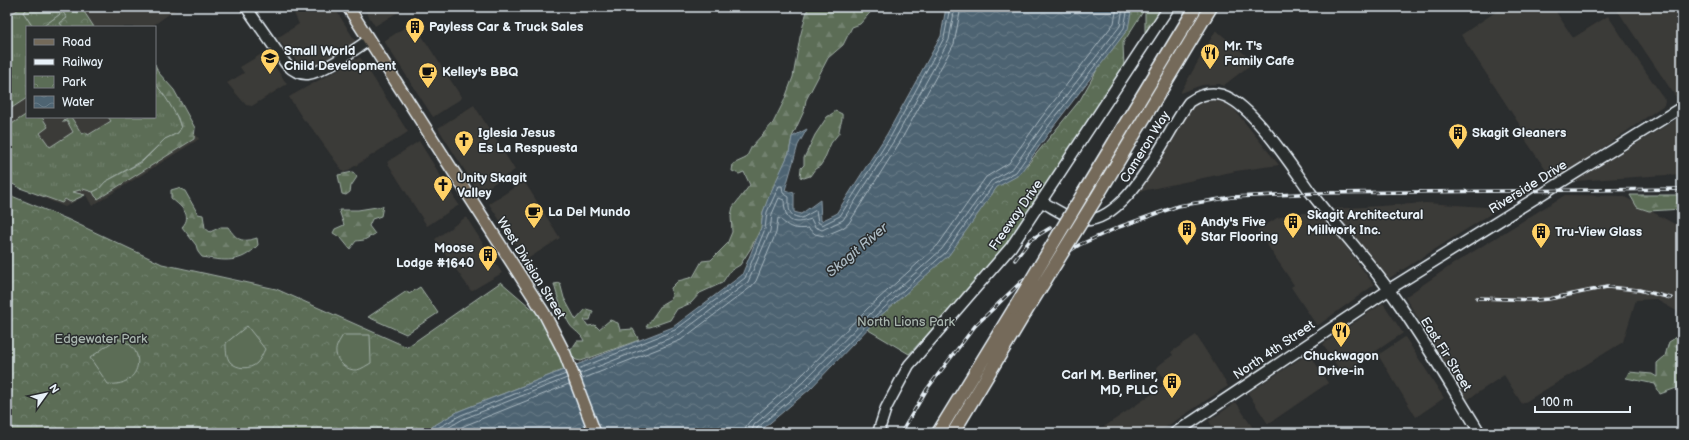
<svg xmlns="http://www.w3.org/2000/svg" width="1689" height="440" font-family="'Balsamiq Sans',sans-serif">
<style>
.built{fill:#3b3a37}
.grass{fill:url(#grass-tufts);stroke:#a2afa7}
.forest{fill:url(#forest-firs);stroke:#a2afa7}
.park{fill:url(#park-crowns);stroke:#a2afa7}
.pitch{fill:#5b6d56;stroke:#a2afa7}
.water{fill:url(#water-waves);stroke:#8c9ca8}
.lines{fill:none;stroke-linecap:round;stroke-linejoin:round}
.shore{stroke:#aab9c2;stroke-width:1}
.secondary-casing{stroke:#e8f1f8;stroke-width:13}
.primary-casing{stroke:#e8f1f8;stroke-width:14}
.highway-casing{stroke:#e8f1f8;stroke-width:15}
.secondary{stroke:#2a2d2e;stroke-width:10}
.primary{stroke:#746a5a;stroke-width:11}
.highway{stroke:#746a5a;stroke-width:12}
.rail-casing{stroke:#e8f1f8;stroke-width:3.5}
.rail{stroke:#2a2d2e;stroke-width:2;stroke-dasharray:6;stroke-linecap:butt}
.highway-bridge-casing{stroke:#e8f1f8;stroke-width:15;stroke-linecap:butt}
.highway-bridge{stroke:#746a5a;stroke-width:12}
.labels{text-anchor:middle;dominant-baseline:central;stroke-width:3;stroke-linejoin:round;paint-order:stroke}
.poi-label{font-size:13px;font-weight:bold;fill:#e8f1f8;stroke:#2a2d2e;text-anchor:start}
.street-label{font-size:13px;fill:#e8f1f8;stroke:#2a2d2e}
.park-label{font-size:13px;fill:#a9b6af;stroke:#2a2d2e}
.water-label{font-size:14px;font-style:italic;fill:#aab9c2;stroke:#2a2d2e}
</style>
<defs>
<pattern id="grass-tufts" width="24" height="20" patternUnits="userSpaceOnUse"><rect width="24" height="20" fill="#5b6d56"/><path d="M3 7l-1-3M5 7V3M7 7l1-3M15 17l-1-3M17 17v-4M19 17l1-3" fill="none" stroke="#73826f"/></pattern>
<pattern id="forest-firs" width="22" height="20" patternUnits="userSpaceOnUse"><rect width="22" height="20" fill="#5b6d56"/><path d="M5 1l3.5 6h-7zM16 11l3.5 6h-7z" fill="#73826f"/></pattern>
<pattern id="park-crowns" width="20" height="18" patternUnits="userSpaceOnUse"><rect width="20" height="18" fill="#5b6d56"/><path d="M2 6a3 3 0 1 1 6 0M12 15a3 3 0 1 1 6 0" fill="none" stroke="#73826f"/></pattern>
<pattern id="water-waves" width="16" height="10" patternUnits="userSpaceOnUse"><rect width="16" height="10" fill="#4e6472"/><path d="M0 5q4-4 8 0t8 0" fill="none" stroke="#687b87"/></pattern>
</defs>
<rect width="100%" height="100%" fill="#2a2d2e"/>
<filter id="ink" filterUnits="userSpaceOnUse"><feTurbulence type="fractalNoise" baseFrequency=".025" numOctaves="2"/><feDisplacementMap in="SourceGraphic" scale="8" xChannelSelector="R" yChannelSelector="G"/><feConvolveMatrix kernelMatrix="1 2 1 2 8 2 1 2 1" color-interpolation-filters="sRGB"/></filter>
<g filter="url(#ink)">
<!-- built -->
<path class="built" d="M19,7h160l-28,20h-124v90h128v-41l44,63 -107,67 -6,-11 -21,12 -56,-24 -2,-2v-166z
M291,7h43l22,35 -33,20 -11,4 -14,-3 -21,-25 22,-14z
M363,7h43l-31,19z
M1503,7h50l20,31 35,-22 57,84 -1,5 -110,77 -36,-53 3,-2 -60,-92z
M1615,7h67v90l-4,3z
M413,22l49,76 -29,19 -49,-76z
M1216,30l38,32 -31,24 -3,-2 -18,1 -22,8z
M265,52l22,32 -35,22 -6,-1 -19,-22 17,-10 -4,-6z
M360,57l48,75 -64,41 -33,-46 -8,-8 -14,-22z
M1218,100l15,8 46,57 -43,6 -99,21 47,-79 17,-12z
M474,105l41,65 -36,23 -41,-65z
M1682,116v58l-108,7z
M419,141l40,64 -32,21 -40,-64z
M524,181l36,57 -34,22 -37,-56z
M1565,195l58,1 59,32v86l-27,-15 -19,1 -13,42 -101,62 -18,-29 -37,25 -62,-103 48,-33z
M1426,203l74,5 -112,71 -55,-70z
M1297,213h21l7,5 49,67 -57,41 -26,-39 3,-2 -37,-55 20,-12z
M466,217l36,56 -31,18 -36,-52z
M1383,303l20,30 -61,41 -19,-30z
M1196,335l32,51 -71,47h-62l73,-50 -12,-16 17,-12 -2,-3z
M1405,337l39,61 -28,19 -38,-62z
M1309,353l19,30 -60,41 -20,-31z
M1236,402l20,31h-40l-7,-12z"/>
<!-- grass -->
<path class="grass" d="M22,7h9l-8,5 10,15h-6v71l-20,13v-94z
M63,12l4,6 -7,5 3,4h-21z
M155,83c11,14 21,28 26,45l-3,5 -13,6 -23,22 -37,21 -6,7 -6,3 -10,-3 -10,3 12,3 -15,7 -5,-3 -3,4 -42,-15 -13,-7v-54l20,-13v3h15l6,10 -8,6 10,14 23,-15 -6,-11 -2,1h-3l5,-3 -1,-2h5l11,17 4,-2 2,3 23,-14 -3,-4h47z"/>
<!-- forest -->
<path class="forest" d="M808,7h67l-15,17 -8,3 -9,18 -15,13 -22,42 -2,11 -12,26 -3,16 -26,59 -2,16 -10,20 -11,17 -10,6 -8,12 -22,10 -9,10 -14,6 -7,11 -20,7h-4l16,-23 10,-6 -1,-10 7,-7 15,-4 9,-16 9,-1 16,-16 5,-12 -1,-16 2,-9 17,-22 -6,-13 -5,2 -7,-3 1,-7 13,-6 6,-12 21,-23 11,-22 9,-24 7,-40z
M1145,7h17l-17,29z
M155,64l3,8 16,18 21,38 -1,11 -96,60 -3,-3 -2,-4 6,-3 6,-7 37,-20 23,-23 13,-6 3,-5 -3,-10 -12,-20 -11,-15z
M836,111l6,3c1,7 -3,12 -3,19l-8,10 -7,17 -4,6 -5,3 -5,7 -6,2 -4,-1 1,-9 3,-3v-7l11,-23 12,-18z
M353,172l4,5 -6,9 -1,6 -4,3 -4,-1 -4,-19z
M178,188l7,3 13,23 5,1 2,13 5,4 11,-5h7c9,13 13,16 29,11l1,7c-17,19 -34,16 -56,12l-4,-5 -2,-7 -14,-18c12,-12 -3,-22 -11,-29v-8z
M1630,195h52v14l-33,2 -12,-4z
M383,206l-2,10 -9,3 -3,7 6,8 -11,6 -8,1 -6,8 -9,-11 -8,-5 2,-4 9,-4 -5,-15h19z
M560,283l4,15 12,22 10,-11 7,2 -3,9h-6l4,6 7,-1 4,4 11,-9 8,3 2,7 13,-1 6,11 -58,21 -5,-1 -7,-7 8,-12h7c-3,-8 -10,-10 -14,-16 -7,-11 -13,-29 -16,-41z
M1680,335h2v51l-22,8 -5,-10 -29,-6 3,-6 23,2 5,3v-14l8,-7 4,-14z"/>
<!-- park -->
<path class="park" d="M31,7h50l13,20h-31l-3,-4 7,-5 -4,-6 -21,15h-9l-10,-15z
M1118,7h28l-23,36 1,24 -117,176 -42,51 -56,60 -44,-26 121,-136 42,-28 52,-64 22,-39z
M7,194l60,25 95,45 114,25 131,58 94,-65 50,43 20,42 -112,44 -37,22h-415z
M420,287l18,26 -32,21 -38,-17 39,-26 2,3z"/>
<!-- pitch -->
<path class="pitch" d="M247,326l18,23c-2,4 -5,11 -8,14 -7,7 -20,6 -27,-1 -4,-5 -4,-13 -4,-19z
M343,335h27l1,28c-4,2 -9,6 -14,7 -10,1 -20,-8 -21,-17 -1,-6 4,-13 7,-18z
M116,339c33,5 27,49 -8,45l-18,-26z"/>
<!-- water -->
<path class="water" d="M946,7h186l-4,22 -75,98 -34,48 -22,12 -48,68 -72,64 -67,70 -52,44h-337l38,-22 214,-84 69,-52 19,-47 2,-16 6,-16 20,-43 3,-16 15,-8 -9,16 -13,45 9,3v19l7,2 19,-14 1,21 15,-7 51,-80 54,-98z"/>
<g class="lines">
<!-- shore -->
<path class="shore" d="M578,369l97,-39 70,-52 20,-49 2,-17 12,-26h3l1,7 6,4c0,12 -2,19 13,21l14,-8 2,12 4,3 18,-9 51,-80 53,-98 6,-31
M579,374l99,-39 70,-53 22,-51 2,-17 7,-16 5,2c1,21 7,26 27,19l4,8 7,3 21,-10 52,-81 54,-99 6,-33
M582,379l99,-39 70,-53 5,-6 20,-48 2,-15c4,1 4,4 8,6 6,5 14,5 22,4l7,6 9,2 19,-8 6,-5 51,-81 54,-98 7,-37
M429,433l32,-18 105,-41
M439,433l24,-14 104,-41
M451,433l15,-8 103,-41
M745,433l1,-7 4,-5 49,-43 68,-69 71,-64 48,-68 23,-14 32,-45 73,-95 3,-16
M751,433l3,-8 49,-43 68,-69 71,-64 49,-68 22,-13 33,-47 74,-95 3,-19
M756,433l1,-5 50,-42 67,-69 72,-65 48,-68 22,-12 34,-48 74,-96 4,-21"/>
<defs>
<path id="secondary" d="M246,7l40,57c6,6 13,11 22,10 16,-2 46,-24 61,-34
M1042,202c10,5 26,16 36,18 48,9 87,-86 111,-118 13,-9 27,-12 42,-3 26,14 62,69 80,94 27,35 58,68 83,104 31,44 58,91 86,136
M878,433l8,-25 23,-43 102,-118 158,-240
M1175,433l221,-148 286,-178"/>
<path id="primary" d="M348,7l196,306 21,41 30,79"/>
<path id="highway" d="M1084,192l112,-185
M1095,200l116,-193
M938,433l76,-124
M953,433l72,-120"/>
</defs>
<!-- secondary casing -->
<use href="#secondary" class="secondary-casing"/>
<!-- primary casing -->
<use href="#primary" class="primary-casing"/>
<!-- highway casing -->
<use href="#highway" class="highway-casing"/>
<!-- secondary -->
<use href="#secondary" class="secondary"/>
<!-- primary -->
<use href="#primary" class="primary"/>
<!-- highway -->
<use href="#highway" class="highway"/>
<defs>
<path id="rail" d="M1015,260l15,-20 20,-12
M1477,298l59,2 13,-1 58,-12 32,3 32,8
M901,433l26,-44 48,-63 46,-44 58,-37 40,-18 59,-21 54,-9 88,-4 362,-4"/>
</defs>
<!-- rail casing -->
<use href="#rail" class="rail-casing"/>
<!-- rail -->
<use href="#rail" class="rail"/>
<defs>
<path id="highway-bridge" d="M1014,309l70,-117
M1025,313l70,-113"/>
</defs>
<!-- highway-bridge casing -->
<use href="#highway-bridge" class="highway-bridge-casing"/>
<!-- highway-bridge -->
<use href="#highway-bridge" class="highway-bridge"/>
</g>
</g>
<!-- icons -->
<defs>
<symbol id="building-pin" viewBox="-11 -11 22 30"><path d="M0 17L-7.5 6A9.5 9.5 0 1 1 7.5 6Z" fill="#ffd166" stroke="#2a2d2e"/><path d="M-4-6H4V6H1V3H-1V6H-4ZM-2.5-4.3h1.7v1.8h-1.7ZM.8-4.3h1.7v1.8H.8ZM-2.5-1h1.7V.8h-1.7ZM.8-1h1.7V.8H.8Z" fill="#111"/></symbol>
<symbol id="restaurant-pin" viewBox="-11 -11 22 30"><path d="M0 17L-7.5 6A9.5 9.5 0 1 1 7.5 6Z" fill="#ffd166" stroke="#2a2d2e"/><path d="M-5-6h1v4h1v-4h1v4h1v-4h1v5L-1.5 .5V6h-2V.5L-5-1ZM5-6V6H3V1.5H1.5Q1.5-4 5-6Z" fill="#111"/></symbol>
<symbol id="school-pin" viewBox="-11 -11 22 30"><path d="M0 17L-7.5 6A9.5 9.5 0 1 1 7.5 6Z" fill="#ffd166" stroke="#2a2d2e"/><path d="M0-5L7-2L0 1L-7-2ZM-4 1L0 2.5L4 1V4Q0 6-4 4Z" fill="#111"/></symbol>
<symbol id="cafe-pin" viewBox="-11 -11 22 30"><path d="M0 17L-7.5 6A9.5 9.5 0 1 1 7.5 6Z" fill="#ffd166" stroke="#2a2d2e"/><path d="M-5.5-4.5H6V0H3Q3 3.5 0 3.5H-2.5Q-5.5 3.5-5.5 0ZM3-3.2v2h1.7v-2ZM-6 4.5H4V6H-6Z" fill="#111"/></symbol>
<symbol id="church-pin" viewBox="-11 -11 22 30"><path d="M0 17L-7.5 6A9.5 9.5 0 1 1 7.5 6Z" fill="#ffd166" stroke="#2a2d2e"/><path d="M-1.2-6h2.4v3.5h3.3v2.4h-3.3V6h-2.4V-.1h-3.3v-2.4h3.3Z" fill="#111"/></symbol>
</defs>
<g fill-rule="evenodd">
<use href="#building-pin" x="404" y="16" width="22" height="30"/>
<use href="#restaurant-pin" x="1199" y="42" width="22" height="30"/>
<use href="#school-pin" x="259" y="47" width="22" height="30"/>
<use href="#cafe-pin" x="417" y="61" width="22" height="30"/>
<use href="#building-pin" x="1447" y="122" width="22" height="30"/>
<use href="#church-pin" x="453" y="129" width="22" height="30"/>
<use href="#church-pin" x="432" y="174" width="22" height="30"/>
<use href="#cafe-pin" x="523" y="201" width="22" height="30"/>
<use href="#building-pin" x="1282" y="211" width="22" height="30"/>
<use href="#building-pin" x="1176" y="218" width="22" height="30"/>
<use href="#building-pin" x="1530" y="221" width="22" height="30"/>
<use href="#building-pin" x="477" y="244" width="22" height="30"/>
<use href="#restaurant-pin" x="1330" y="320" width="22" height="30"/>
<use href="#building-pin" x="1161" y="371" width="22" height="30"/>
</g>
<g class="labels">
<!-- poi labels -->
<g class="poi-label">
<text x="429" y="27">Payless Car &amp; Truck Sales</text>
<text x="1224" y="46">Mr. T's<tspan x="1224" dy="15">Family Cafe</tspan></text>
<text x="284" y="51">Small World<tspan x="284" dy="15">Child Development</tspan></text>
<text x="442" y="72">Kelley's BBQ</text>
<text x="478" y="133">Iglesia Jesus<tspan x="478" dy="15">Es La Respuesta</tspan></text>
<text x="1472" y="133">Skagit Gleaners</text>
<text x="457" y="178">Unity Skagit<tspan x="457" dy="15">Valley</tspan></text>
<text x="548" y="212">La Del Mundo</text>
<text x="1307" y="215">Skagit Architectural<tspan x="1307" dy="15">Millwork Inc.</tspan></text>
<text x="1201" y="222">Andy's Five<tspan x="1201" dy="15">Star Flooring</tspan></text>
<text x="1555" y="232">Tru-View Glass</text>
<text x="474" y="248" text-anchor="end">Moose<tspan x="474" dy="15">Lodge #1640</tspan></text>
<text x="1341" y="356" text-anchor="middle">Chuckwagon<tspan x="1341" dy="15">Drive-in</tspan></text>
<text x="1158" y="375" text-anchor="end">Carl M. Berliner,<tspan x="1158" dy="15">MD, PLLC</tspan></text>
</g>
<!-- street labels -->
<g class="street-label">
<text transform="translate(1145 147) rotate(-58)">Cameron Way</text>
<text transform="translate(1528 187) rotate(-32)">Riverside Drive</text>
<text transform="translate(1016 215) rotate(-55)">Freeway Drive</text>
<text transform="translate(531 268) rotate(58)">West Division Street</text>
<text transform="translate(1274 350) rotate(-34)">North 4th Street</text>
<text transform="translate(1446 354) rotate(58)">East Fir Street</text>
</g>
<!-- park labels -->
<g class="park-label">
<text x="906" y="322">North Lions Park</text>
<text x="101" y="339">Edgewater Park</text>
</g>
<!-- water labels -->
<g class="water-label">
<text transform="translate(857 250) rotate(-40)">Skagit River</text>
</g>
</g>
<!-- margin -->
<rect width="1689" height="440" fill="none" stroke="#2a2d2e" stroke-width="24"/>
<rect x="12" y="12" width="1665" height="416" fill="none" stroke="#e8f1f8" stroke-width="1.5" filter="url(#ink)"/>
<!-- legend -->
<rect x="26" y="26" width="130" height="92" fill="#2a2d2e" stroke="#767b7f"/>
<rect x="34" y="39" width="20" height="6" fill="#746a5a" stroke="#767b7f"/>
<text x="62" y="46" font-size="12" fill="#e8f1f8">Road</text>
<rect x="34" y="59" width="20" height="6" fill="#e8f1f8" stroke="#767b7f"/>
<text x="62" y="66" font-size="12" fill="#e8f1f8">Railway</text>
<rect x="34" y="76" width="20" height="12" fill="url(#park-crowns)" stroke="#767b7f"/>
<text x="62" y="86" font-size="12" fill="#e8f1f8">Park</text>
<rect x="34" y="96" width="20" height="12" fill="url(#water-waves)" stroke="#767b7f"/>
<text x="62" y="106" font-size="12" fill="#e8f1f8">Water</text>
<!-- north arrow -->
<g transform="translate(46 394) rotate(57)" stroke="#2a2d2e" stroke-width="3" paint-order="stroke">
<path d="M0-3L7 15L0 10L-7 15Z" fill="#e8f1f8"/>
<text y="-6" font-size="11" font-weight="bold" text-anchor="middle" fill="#e8f1f8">N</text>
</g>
<!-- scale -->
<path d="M1535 406v6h95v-6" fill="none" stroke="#e8f1f8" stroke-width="2"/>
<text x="1541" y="406" font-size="12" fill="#e8f1f8" stroke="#2a2d2e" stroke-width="3" paint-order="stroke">100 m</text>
</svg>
